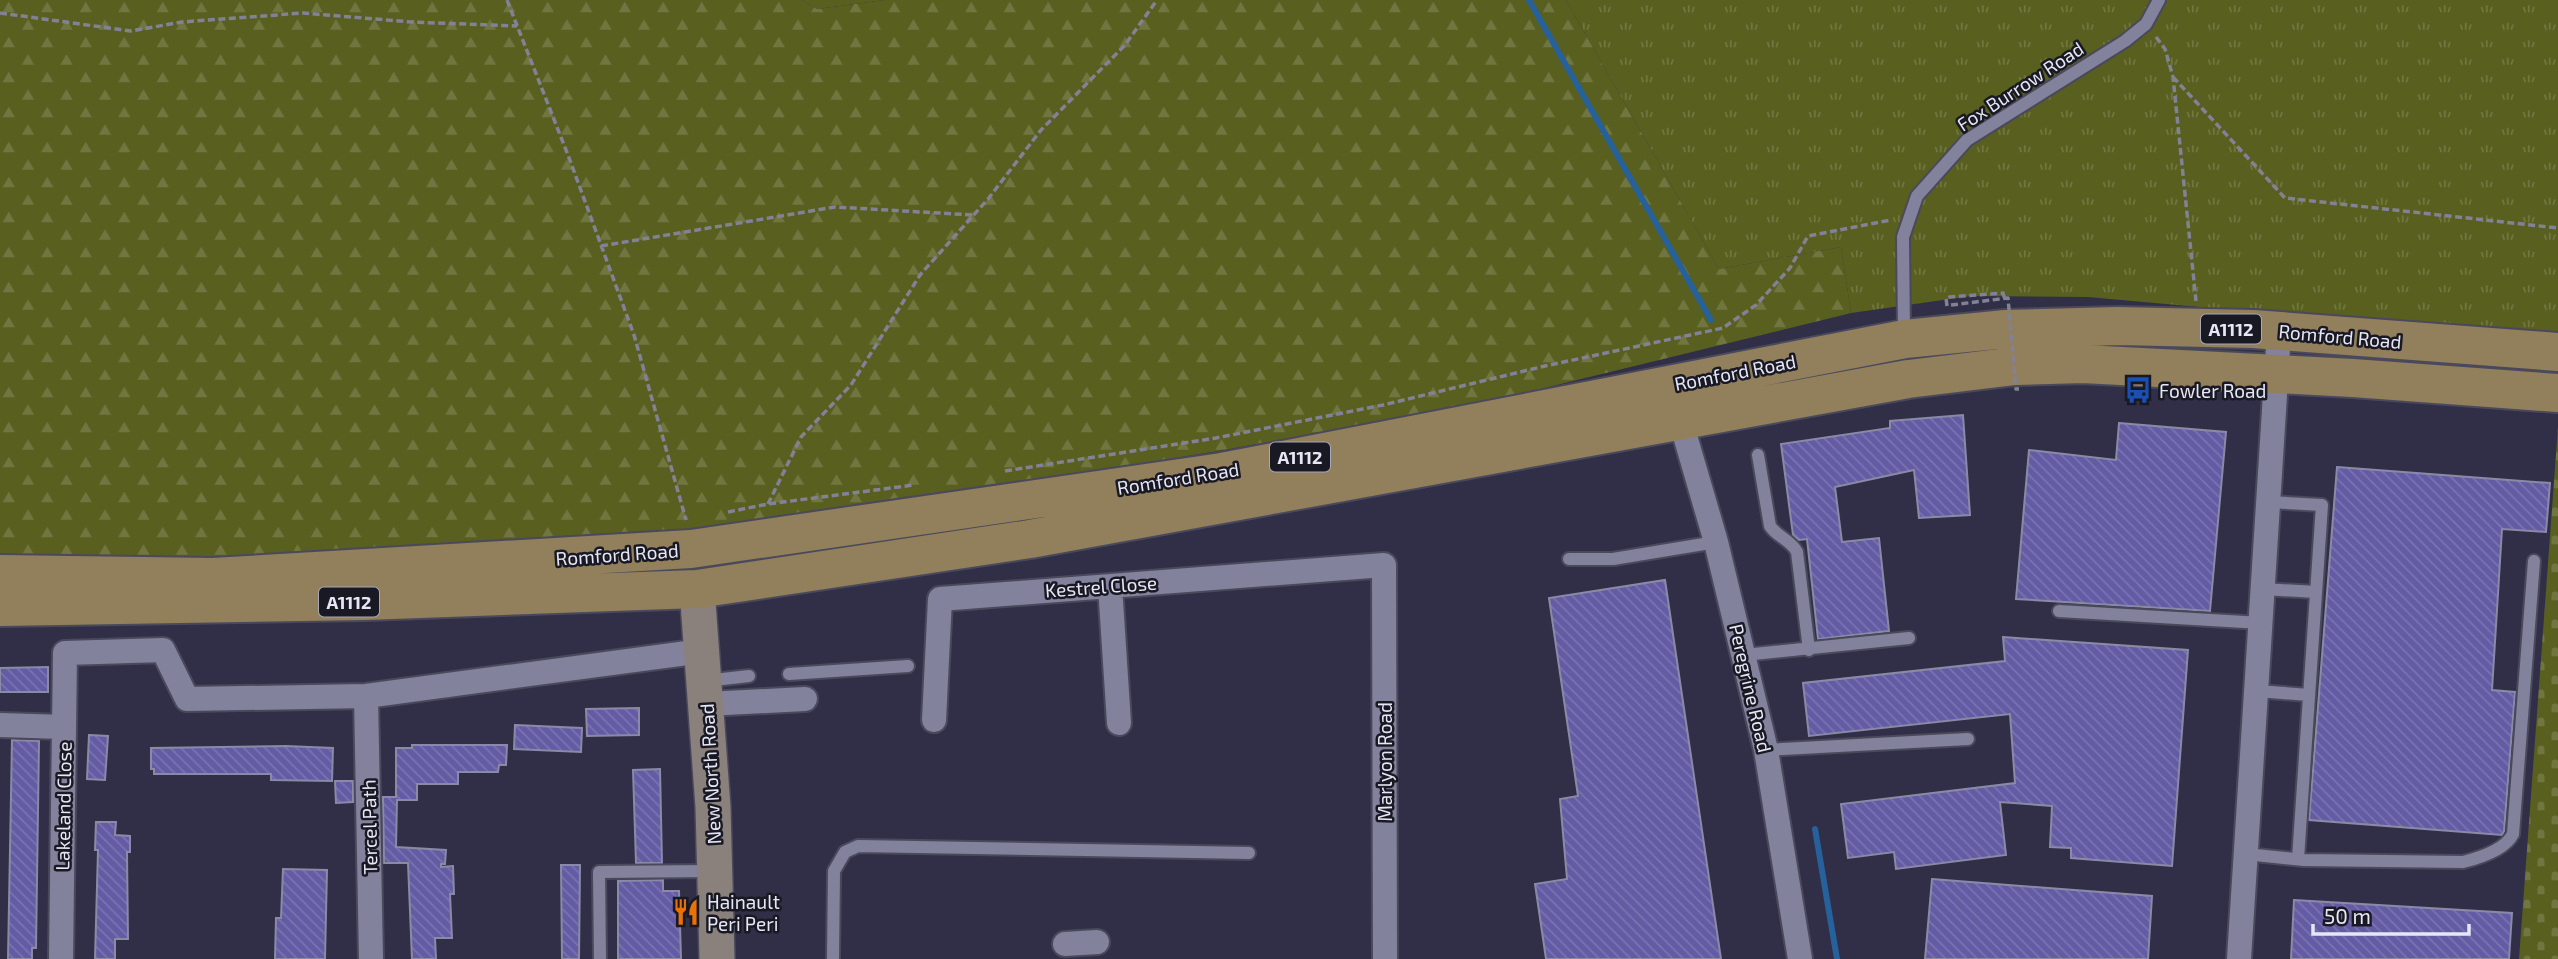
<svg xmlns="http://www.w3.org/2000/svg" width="2558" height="959" font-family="'Exo 2',sans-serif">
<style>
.grass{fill:url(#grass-tufts)}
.forest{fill:url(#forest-firs)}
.cemetery{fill:url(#cemetery-stones)}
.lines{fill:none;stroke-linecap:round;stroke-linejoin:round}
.stream{stroke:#26619b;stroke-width:6}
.building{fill:url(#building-back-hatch);stroke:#8b8aa6;stroke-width:2}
.lane-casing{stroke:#4a495c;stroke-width:16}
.street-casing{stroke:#4a495c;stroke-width:28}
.secondary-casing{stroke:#4a495c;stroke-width:38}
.primary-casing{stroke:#4a495c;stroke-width:42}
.path{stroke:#828196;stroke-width:3.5;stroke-dasharray:7 3.5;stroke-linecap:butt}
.lane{stroke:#82829d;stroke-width:12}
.street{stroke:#82829d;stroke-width:24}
.secondary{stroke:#8a807c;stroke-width:35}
.primary{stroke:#927f5c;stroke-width:38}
.path-bridge{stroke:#828196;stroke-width:3.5;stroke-dasharray:7 3.5;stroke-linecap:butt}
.labels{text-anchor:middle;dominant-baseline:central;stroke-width:5;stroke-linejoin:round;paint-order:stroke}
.shield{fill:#191923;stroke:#a8a8b7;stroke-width:2}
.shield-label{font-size:18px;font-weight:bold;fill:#e6e6f6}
.street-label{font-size:19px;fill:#e6e6f6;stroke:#191923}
.poi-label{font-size:19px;fill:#e6e6f6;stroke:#191923;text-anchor:start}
</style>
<defs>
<pattern id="grass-tufts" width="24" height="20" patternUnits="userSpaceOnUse" patternTransform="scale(1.75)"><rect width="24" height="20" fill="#595f1f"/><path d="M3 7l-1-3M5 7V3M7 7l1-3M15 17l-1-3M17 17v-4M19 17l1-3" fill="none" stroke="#717640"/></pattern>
<pattern id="forest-firs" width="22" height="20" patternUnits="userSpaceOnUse" patternTransform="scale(1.75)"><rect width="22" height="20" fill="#595f1f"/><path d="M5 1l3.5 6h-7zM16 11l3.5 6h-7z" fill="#717640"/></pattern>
<pattern id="cemetery-stones" width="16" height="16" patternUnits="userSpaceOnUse" patternTransform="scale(1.75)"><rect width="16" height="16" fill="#595f1f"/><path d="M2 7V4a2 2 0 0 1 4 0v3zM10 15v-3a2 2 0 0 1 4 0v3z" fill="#717640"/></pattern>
<pattern id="building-back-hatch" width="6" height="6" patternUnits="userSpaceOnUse" patternTransform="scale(1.75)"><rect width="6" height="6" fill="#635ca4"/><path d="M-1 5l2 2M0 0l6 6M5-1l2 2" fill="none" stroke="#7973b1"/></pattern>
</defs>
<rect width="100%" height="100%" fill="#302f47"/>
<!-- grass -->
<path class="grass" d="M802,0h83l-68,9z
M1566,0h992v335l-136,-8 -334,-30 -117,-1 -120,17 -10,-66 -122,22z"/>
<!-- forest -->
<path class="forest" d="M0,0h802l15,9 68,-9h681l153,269 122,-22 10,66 -351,86 -276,51 -256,42 -281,39 -454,30 -233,-6z"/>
<!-- cemetery -->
<path class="cemetery" d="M2558,427v532h-39z"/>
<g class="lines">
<!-- stream -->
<path class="stream" d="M1529,0l182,320
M1815,829l22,130"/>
</g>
<!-- building -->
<path class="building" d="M1963,415l7,100 -51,3 -5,-48 -79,17 7,55 37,-4 10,93 -71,8 -11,-100 -8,1 -6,-5 -12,-91 109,-16v-7z
M2119,423l107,9 -16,179 -194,-12 13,-149 87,10z
M2337,467l213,16 -4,49 -44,-3 -10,161 23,2 -11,139 -2,4 -193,-15z
M1665,580l56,379h-175l-11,-75 32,-5 -7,-80 18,-3 -29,-198z
M2003,637l185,13 -16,216 -101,-8v-10l-21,-1 2,-41 -52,-4 6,53 -110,14 -2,-17 -46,6 -7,-54 174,-21 -5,-69 -201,22 -6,-53 202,-22z
M48,667v25h-48v-24z
M639,708v27l-52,1 -1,-27z
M515,725l67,3 -1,24 -67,-3z
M89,735l19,1 -3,44 -18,-1z
M12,740l27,1 -3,207h-4v11h-24z
M412,745h95l-1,20h-7l-1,7h-40v12h-41v16h-20l-1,47 50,3 -1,14h-4v3l12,-1 1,28h-4l2,44h-17l1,21h-24l-4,-96h-24l-1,-66h13v-49h16z
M286,746l47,2 -1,33 -61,-1v-6h-117v-5h-3v-21z
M660,769l2,94h-26l-3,-93z
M335,781h18v21l-17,1z
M96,822h20l-1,13 15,1v16h-3l1,87h-13v20h-20l3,-109h-3z
M561,865h19l-1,94h-17z
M283,869l44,1 -2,89h-50l1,-41h5z
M1932,879l220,17 -4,63h-223z
M663,880v11h16l2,68h-63v-78z
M2294,900l218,13 -3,46h-218z"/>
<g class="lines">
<defs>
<path id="lane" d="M1904,334l-1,-97 14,-41 50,-56 158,-99 21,-17 13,-24
M1758,455l12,71c7,11 21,14 27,26l12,98
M2269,502l53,3 -24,354
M1569,559h44l103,-17
M2263,589l53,3
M2059,611l202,12
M1744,655l165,-17
M789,674l119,-8
M705,681l44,-5
M2257,691l52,4
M1766,750l202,-11
M2246,854l58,6 159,2c16,-4 42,-12 50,-28l21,-273
M600,959l-1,-87 112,-1
M833,959l1,-88 11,-19 13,-6 391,7"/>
<path id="street" d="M1681,422l35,120 50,208 34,209
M1110,586l9,137
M366,696l5,263
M706,704l99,-5
M934,720l6,-121 444,-34 1,394
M0,725l64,2
M1065,944l32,-2
M61,959l4,-306 98,-3 24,49 179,-3 336,-45
M2239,959l40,-627"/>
<path id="secondary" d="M697,589l16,218 4,152"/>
<path id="primary" d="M0,574l213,3 478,-28 531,-77 683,-133 101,-10 112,-3 135,3 305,23
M0,607l365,-6 332,-12 333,-50 878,-160 107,-13 68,-2 270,14 205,15"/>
</defs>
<!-- lane casing -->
<use href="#lane" class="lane-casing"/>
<!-- street casing -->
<use href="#street" class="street-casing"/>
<!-- secondary casing -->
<use href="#secondary" class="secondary-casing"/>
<!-- primary casing -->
<use href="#primary" class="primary-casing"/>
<!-- path -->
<path class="path" d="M507,0l61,155 66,180 52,185
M0,13l131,18 51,-9 121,-9 108,9 106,4
M2156,37l9,12 8,28 23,224
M2173,77l112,121 273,30
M601,246l234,-39 138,8
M1947,306l-1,-8 4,-1 53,-4 2,7
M1005,471l211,-33 167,-33 162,-39 178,-38 33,-23 34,-37 18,-32 83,-16
M768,504l33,-67 50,-52 69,-110 68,-76 53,-69 84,-85 32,-45
M728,512l40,-8 146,-19"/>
<!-- lane -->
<use href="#lane" class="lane"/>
<!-- street -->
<use href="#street" class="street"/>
<!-- secondary -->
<use href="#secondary" class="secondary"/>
<!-- primary -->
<use href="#primary" class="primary"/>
<!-- path-bridge -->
<path class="path-bridge" d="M1951,305l57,-7 8,91h3"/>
</g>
<!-- icons -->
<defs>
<symbol id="bus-bare" viewBox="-9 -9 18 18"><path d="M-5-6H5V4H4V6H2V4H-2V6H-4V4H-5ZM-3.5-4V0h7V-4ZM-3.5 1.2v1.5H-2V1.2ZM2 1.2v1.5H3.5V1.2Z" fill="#1a4fb4" stroke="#191923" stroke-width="2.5" paint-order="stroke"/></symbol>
<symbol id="restaurant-bare" viewBox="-9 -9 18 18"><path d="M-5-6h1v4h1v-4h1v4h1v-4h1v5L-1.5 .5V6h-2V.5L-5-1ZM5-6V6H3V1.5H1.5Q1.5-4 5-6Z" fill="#e8710a" stroke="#191923" stroke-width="2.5" paint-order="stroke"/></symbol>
</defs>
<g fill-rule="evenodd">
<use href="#bus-bare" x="2119" y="371" width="38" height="38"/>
<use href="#restaurant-bare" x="667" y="893" width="38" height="38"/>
</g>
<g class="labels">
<!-- shield labels -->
<g class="shield">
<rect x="2201" y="314.5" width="60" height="29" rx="5"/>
<rect x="1270" y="442.5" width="60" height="29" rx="5"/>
<rect x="319" y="587.5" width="60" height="29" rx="5"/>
</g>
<g class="shield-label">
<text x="2231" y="329">A1112</text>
<text x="1300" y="457">A1112</text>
<text x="349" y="602">A1112</text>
</g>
<!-- street labels -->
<g class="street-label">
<text transform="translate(2020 86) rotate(-33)">Fox Burrow Road</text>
<text transform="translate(2340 336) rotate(5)">Romford Road</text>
<text transform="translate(1735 372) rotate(-11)">Romford Road</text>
<text transform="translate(1178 478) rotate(-9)">Romford Road</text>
<text transform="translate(617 554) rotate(-4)">Romford Road</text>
<text transform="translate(1101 586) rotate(-4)">Kestrel Close</text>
<text transform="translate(1751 688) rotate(77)">Peregrine Road</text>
<text transform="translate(1384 762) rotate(-90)">Marlyon Road</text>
<text transform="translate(710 774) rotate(-93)">New North Road</text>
<text transform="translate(63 806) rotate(-89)">Lakeland Close</text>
<text transform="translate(369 827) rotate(-91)">Tercel Path</text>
</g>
<!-- poi labels -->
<g class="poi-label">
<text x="2159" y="390">Fowler Road</text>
<text x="707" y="901">Hainault<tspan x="707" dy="22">Peri Peri</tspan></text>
</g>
</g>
<!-- scale -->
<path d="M2313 924v10h156v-10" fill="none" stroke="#e6e6f6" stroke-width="3.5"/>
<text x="2324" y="924" font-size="21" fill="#e6e6f6" stroke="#191923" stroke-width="5" paint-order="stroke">50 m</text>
</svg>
